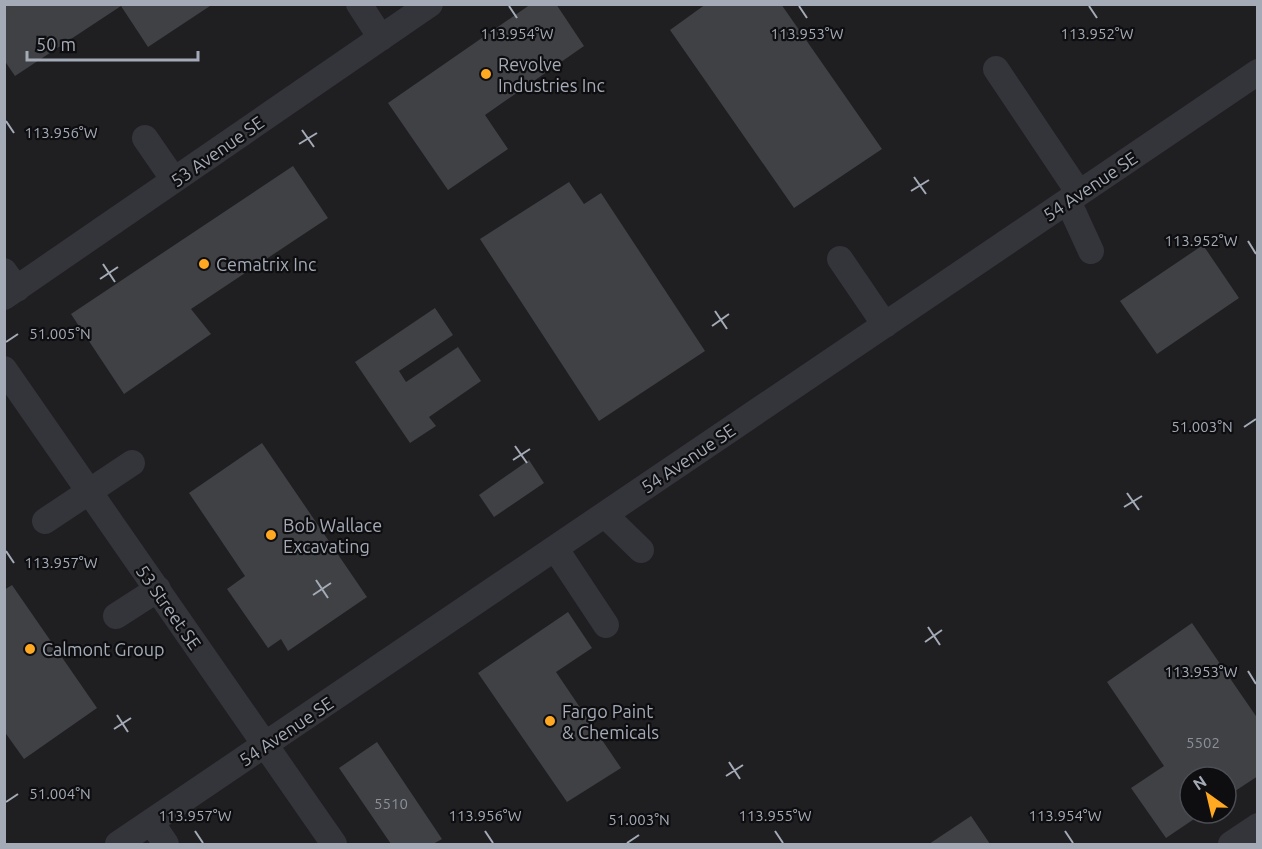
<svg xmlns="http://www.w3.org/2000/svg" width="1262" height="849" font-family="Ubuntu,sans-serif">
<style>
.built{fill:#1f1f22;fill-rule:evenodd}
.building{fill:#3f4145}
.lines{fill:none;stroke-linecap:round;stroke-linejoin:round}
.minor{stroke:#34353a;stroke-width:26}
.ticks{fill:none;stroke:#a4abb7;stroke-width:2}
.poi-dot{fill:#ffa821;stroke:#0e0e10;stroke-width:2}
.labels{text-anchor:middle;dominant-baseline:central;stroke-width:4.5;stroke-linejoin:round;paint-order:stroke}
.number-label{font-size:15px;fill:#8b909a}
.poi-label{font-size:18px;fill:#a4abb7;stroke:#0e0e10;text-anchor:start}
.street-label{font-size:18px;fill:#a4abb7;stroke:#0e0e10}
.ticks-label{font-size:15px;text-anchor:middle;fill:#a4abb7;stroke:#0e0e10;stroke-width:4.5;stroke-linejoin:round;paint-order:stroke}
</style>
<rect width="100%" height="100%" fill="#131315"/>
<!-- built -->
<path class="built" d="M5,5h1252v839h-1252zM1190,777h36v36h-36z"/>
<!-- building -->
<path class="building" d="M4,4h209l-65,43 -27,-41 -106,70 -11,-16z
M531,4h25l28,42 -99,69 23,34 -60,41 -60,-87z
M706,4h75l101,145 -88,59 -124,-178z
M293,166l35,52 -137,91 20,25 -87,60 -53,-80z
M569,182l15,22 17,-11 104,158 -106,70 -119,-182z
M1203,245l36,53 -82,56 -37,-53z
M435,308l18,27 -54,36 7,11 52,-35 23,34 -52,36 7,9 -26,17 -55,-81z
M262,443l105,154 -79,54 -7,-12 -13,9 -41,-59 18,-13 -56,-83z
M529,460l15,23 -50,34 -15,-22z
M12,585l85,123 -73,51 -20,-28v-141z
M568,612l24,36 -36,24 65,96 -54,34 -89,-129z
M1192,623l66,96v57l-32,21v-20h-36v36h13l-37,25 -35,-50 33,-22 -57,-84z
M377,742l65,97 -9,5h-42l-52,-76z
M971,816l19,28h-61z"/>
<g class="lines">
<!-- minor -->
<path class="minor" d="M359,4l22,34
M996,69l83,124
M145,138l29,42
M1068,201l23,50
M840,259l45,66
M4,271l13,18
M4,297l426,-293
M4,369l330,475
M605,515l36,35
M45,521l87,-58
M555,548l51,77
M116,616l42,-27
M151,822l15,22
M118,844l1140,-772
M1231,844l27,-18"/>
</g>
<!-- ticks -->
<path class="ticks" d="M509,6l8,12M799,6l8,12M1089,6l8,12M6,121l8,12M302,130l12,17M299,144l18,-11M914,177l12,17M911,191l18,-11M1248,241l8,13M103,264l12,18M100,279l18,-12M715,311l12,18M712,326l17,-12M6,342l12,-8M1244,427l12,-8M515,446l12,17M513,460l17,-11M1127,493l12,17M1124,507l18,-11M6,551l8,12M316,580l12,18M313,595l18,-12M928,627l12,18M925,642l17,-12M1248,671l8,13M117,715l11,17M114,729l17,-11M729,762l11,17M726,776l17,-11M6,802l12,-8M195,831l8,12M485,831l8,12M775,831l8,12M1065,831l8,12M627,843l12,-8"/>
<!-- markers -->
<g class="poi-dot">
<circle cx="486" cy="74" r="6"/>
<circle cx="204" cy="264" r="6"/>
<circle cx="271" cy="535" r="6"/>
<circle cx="30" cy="649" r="6"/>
<circle cx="550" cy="721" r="6"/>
</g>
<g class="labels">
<!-- number labels -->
<g class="number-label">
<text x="1203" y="742">5502</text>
<text x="391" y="803">5510</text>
</g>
<!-- poi labels -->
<g class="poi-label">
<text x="498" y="64">Revolve<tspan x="498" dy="21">Industries Inc</tspan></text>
<text x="216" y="264">Cematrix Inc</text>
<text x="283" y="525">Bob Wallace<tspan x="283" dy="21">Excavating</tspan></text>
<text x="42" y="649">Calmont Group</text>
<text x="562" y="711">Fargo Paint<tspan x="562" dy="21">&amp; Chemicals</tspan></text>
</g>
<!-- street labels -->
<g class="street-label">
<text transform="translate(217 151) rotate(-35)">53 Avenue SE</text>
<text transform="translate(1090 186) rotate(-34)">54 Avenue SE</text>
<text transform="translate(688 458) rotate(-34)">54 Avenue SE</text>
<text transform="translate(169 607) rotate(55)">53 Street SE</text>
<text transform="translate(286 731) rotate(-34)">54 Avenue SE</text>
</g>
</g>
<g class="ticks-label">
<text x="517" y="39">113.954°W</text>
<text x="807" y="39">113.953°W</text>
<text x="1097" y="39">113.952°W</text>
<text x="61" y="138">113.956°W</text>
<text x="1201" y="246">113.952°W</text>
<text x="60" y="339">51.005°N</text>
<text x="1202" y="432">51.003°N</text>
<text x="61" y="568">113.957°W</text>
<text x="1201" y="677">113.953°W</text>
<text x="60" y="799">51.004°N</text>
<text x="195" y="821">113.957°W</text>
<text x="485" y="821">113.956°W</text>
<text x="775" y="821">113.955°W</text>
<text x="1065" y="821">113.954°W</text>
<text x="639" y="825">51.003°N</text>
</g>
<!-- border -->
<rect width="1262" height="849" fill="none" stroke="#a4abb7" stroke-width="12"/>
<!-- north arrow -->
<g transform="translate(1208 795) rotate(326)"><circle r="28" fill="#0e0e10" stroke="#4a4d53" stroke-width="1.5"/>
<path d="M0-4.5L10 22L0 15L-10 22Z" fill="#ffa821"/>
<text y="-9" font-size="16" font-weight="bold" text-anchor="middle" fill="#a4abb7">N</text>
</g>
<!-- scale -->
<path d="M27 51v9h171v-9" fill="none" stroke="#a4abb7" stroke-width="3"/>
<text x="36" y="51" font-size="18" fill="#a4abb7" stroke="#0e0e10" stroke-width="4.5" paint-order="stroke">50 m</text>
</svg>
